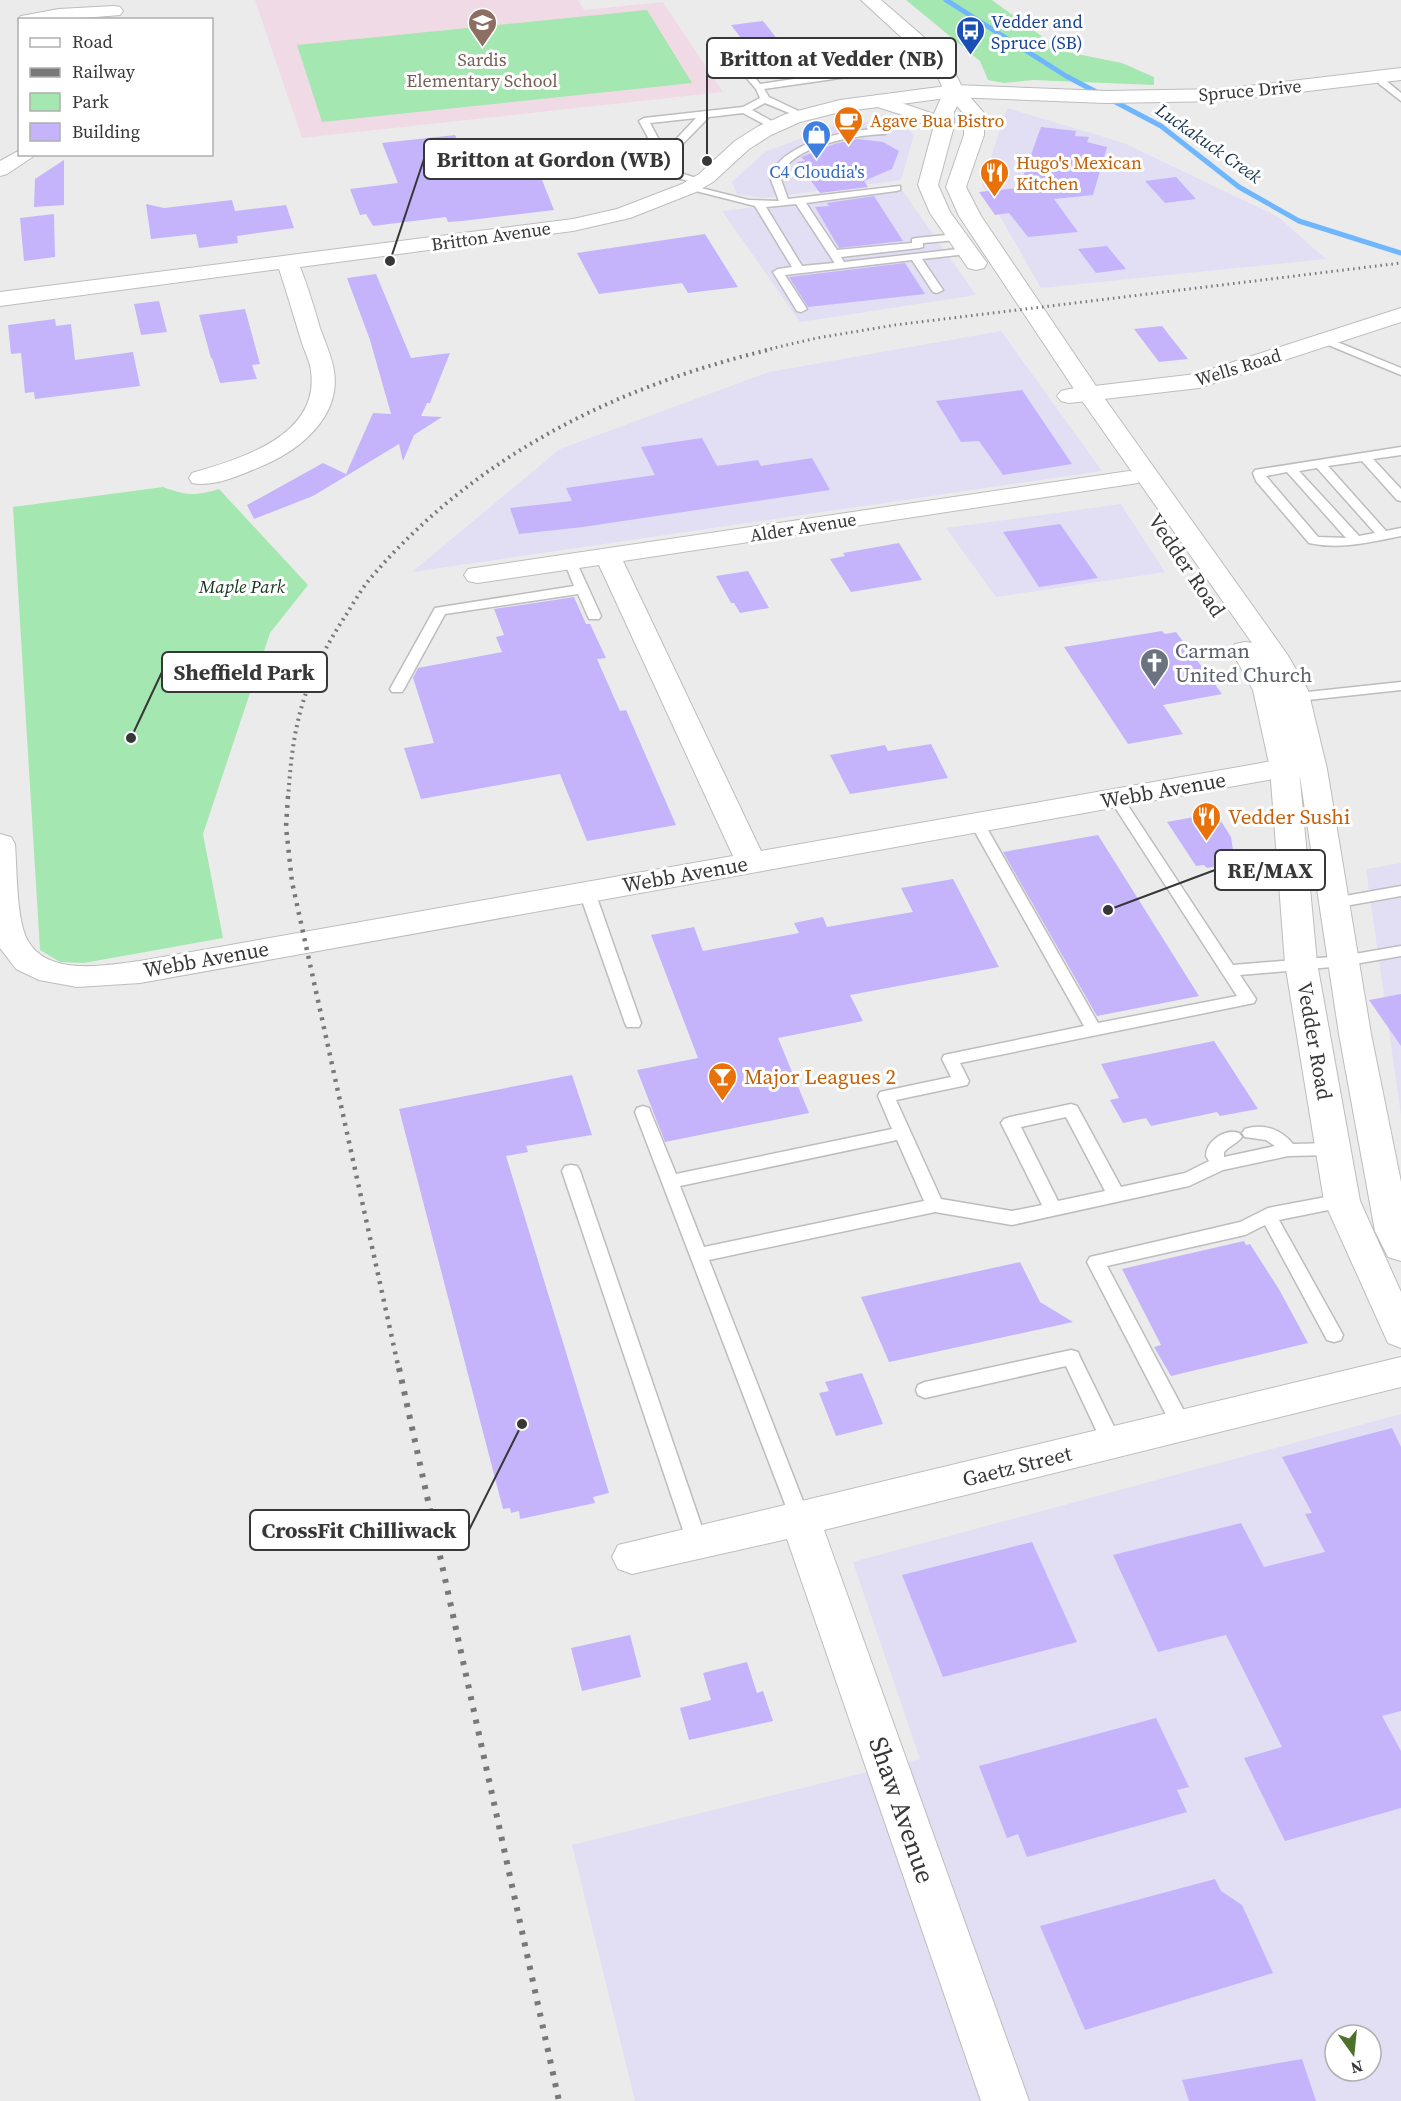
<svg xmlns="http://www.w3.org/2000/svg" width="1401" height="2101" font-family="'Source Serif 4',serif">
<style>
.commercial{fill:#e2def4;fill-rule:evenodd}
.education{fill:#f0dae6}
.green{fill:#a5e7b0}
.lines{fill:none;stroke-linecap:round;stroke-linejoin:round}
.stream{stroke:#70b6fd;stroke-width:5}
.building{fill:#c5b4fb}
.lane-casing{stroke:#bdbdbe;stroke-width:3}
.street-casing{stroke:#bdbdbe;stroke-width:2}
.secondary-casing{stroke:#bdbdbe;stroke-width:2}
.lane{fill:#fff;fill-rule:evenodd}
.street{fill:#fff;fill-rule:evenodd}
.secondary{fill:#fff;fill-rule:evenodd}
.rail-far3{stroke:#787879;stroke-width:3;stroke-dasharray:1.5 4;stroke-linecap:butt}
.rail-far2{stroke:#787879;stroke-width:4;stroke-dasharray:2 4.5;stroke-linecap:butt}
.rail-far1{stroke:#787879;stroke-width:4.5;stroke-dasharray:3 6;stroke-linecap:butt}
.rail{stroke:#787879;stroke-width:6;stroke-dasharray:4 8;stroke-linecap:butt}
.labels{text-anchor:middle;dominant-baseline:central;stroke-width:6;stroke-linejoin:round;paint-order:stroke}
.far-transit-label{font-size:18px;fill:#164399;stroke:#fff;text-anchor:start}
.far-education-label{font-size:18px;fill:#785e54;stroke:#fff}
.far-street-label{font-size:18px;fill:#373738;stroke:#fff}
.far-food-label{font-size:18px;fill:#c56008;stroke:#fff;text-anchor:start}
.far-water-label{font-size:18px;font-style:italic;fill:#14314d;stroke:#fff}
.far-shop-label{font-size:18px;fill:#366cbe;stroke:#fff}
.far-park-label{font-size:18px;font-style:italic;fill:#12351a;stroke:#fff}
.street-label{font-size:21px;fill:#373738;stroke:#fff}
.worship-label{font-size:21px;fill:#5b616d;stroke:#fff;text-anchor:start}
.food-label{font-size:21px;fill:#c56008;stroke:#fff;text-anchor:start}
.near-street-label{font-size:26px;fill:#373738;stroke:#fff}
.leader{fill:none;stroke:#373738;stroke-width:2}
.callout-dot{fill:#373738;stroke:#fff;stroke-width:2}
.callout{fill:#fff;stroke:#373738;stroke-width:2}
.callout-label{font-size:22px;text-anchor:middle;font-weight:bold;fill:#373738}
</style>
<rect width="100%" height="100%" fill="#ebebec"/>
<!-- commercial -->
<path class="commercial" d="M1007,108l117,35 154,74 48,42 -285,29 -59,-103z
M898,121l16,14 -13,45 -137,18 -27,-4 -5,-12 33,-30 76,-29z
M902,190l74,105 -176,27 -78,-111z
M1001,331l101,140 -690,101 148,-123 209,-77z
M1121,504l44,68 -169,25 -50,-69z
M1401,863v252l-35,-246z
M1401,1414v687h-766l-63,-256 348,-86 -67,-197zM1335,2035h36v36h-36z"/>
<!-- education -->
<path class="education" d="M255,0h323l6,10 79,-8 60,90 -421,46z"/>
<!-- green -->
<path class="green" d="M906,0h86l70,51 60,12 32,14v8l-121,-5 -29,3 -16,-3 -8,-19z
M647,10l45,73 -370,39 -25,-77z
M163,487c24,9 32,9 56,2l89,96 -38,48 -67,201 20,104 -139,25 -24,-1 -20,-12 -27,-443z"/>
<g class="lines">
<!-- stream -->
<path class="stream" d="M946,0l120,76 95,50 78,61 60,34 102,32"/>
</g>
<!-- building -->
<path class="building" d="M763,21l37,47 -45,6 -27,-34 13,-2 -10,-13z
M1041,127l35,4 -1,5 14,1 -2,5 20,5 -14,48 -39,4 24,33 -50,5 -19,-24 -14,2 -16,-23 40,-4z
M455,135l7,14 17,-2 6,14 19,-17 32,-3 21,37 -15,2 12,30 -92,11 -14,1 -2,-5 -73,9 -7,-12 -6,1 -10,-26 48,-6 -16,-40z
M858,139l25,3 16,9 -7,18 -28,12 4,6 -48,6 -23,-31 8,-1 -4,-4 33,-13z
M64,160v45l-30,2 1,-28z
M1176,177l20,22 -31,4 -20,-22z
M874,196l29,45 -64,7 -24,-41 14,-1 -2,-3z
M232,200l3,11 51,-6 8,23 -57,8 1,7 -39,5 -3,-14 -45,5 -5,-35 18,4z
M54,214l1,43 -31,4 -4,-43z
M705,234l33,53 -50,6 -6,-10 -83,11 -22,-41z
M1107,246l19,23 -30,4 -18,-24z
M905,263l20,31 -117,13 -19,-30z
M376,274l35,84 39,-5 -20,50h-3l-6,13 21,1 -28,18 -11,26 -4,-17 -86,52 -59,23 -7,-14 76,-42 23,11 27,-61 18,1 -21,-74 -23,-62z
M159,301l8,31 -26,3 -7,-31z
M245,309l15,55 -8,1 5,14 -37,4 -8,-25h-1l-12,-43z
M55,319l1,7 15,-2 4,36 58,-8 7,34 -105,13 -1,-7 -9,1 -4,-40 -10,1 -3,-29z
M1162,326l26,33 -29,3 -25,-33z
M1022,390l50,74 -69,11 -24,-34 -18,1 -25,-41z
M702,438l15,28 41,-6 3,6 51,-8 18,32 -247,37 -64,7 -9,-26 62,-7 -6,-13 89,-13 -14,-28z
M1060,524l38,54 -59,9 -36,-55z
M899,543l23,37 -71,12 -21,-33 15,-3 -2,-3z
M748,571l21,37 -29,5 -6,-10h-3l-15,-27z
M574,597l12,27h4l16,34 -9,1 23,52 6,-1 50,115 -89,16 -27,-67 -139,25 -17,-51 30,-5 -21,-65 5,-10 84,-16 -6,-15 8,-2 -10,-26z
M1162,631l3,3 11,-2 46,62 -59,11 20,29 -55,10 -64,-97z
M931,744l17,34 -98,16 -20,-39 55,-10 3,6z
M1216,813l15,24 4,26 -28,5 -3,-3 -8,1 -29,-44z
M1098,835l101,161 -102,20 -94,-164z
M953,879l46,88 -149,28 13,26 -85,17 31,75 -144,29 -28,-72 61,-12 -47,-123 43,-8 9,24 96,-18 -5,-10 29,-6 4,10 86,-15 -12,-24z
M1401,994v52l-32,-46z
M1214,1041l44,68 -38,7 -3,-4 -66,14 -5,-8 -23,5 -13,-23 9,-2 -18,-34z
M572,1075l20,60 -66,11 2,6 -22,4 103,337 -16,4 2,6 -75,16 -1,-8 -8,2 -1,-5 -7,1 -104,-400z
M1244,1241l2,4 4,-1 30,47 28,52 -137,33 -17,-29 7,-2 -39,-76z
M1020,1262l20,40 33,20 -184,40 -28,-65z
M862,1373l21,51 -47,12 -17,-43 10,-2 -4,-9z
M1392,1428l9,19v264l-19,5 19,35v57l-116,33 -41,-83 38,-11 -56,-112 -68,17 -45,-97 128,-32 23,44 61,-15 -20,-38 7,-1 -30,-56z
M1032,1542l45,100 -134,35 -41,-102z
M630,1635l11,42 -59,14 -11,-43z
M747,1662l10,31 6,-2 10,30 -84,19 -9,-32 31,-8 -8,-27z
M1156,1718l33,69 -12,3 10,22 -160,45 -9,-23 -11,4 -28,-72z
M1215,1879l6,12 21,14 31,68 -188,57 -45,-104z
M1302,2059l14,42h-127l-7,-21z"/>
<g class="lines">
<defs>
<path id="lane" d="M734,59h6l20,25 87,-13 5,3 -5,3 -83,12 5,8 38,18 -8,2 -34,-14 -13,7 25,14v4h-6l-28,-15 -34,4 -40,41 8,14 29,9 -5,3 -32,-8 -30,-55 5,-3 99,-11 17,-9 -4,-9 -24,-28zM696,118l-31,33 -15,-28z
M1373,75h6l22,18v8l-28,-22z
M872,129l13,-1 5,3 -5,3c-29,1 -94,11 -105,43l8,22 112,-13v4l-4,1 -90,12 31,47 75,-7v-4l4,-1 41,-4 5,3 -5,3 -34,3v4l-4,1 -78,9 3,5 123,-14 5,3 -5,3 -45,5 21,31 -6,3 -4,-1 -21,-32 -127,15 22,34 -6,3 -4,-1 -24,-39 5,-3 14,-2 -37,-61 -71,-18 5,-3 60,15 30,1 -9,-24c12,-34 71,-45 102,-48zM796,204l38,58v1l-32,3 -36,-59z
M1325,337l76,31v7l-80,-33v-4z
M1401,447v8l-28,4 28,30v12l-4,-1 -35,-39 -34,5 58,65 15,-3v8c-31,6 -60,14 -92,7l-53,-62 -3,-8 2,-3zM1317,468l58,65 -16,3 -60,-65zM1287,472l59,66 -28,-1 -52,-61z
M570,557l6,4 25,55 -2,3h-10l-11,-25 -133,20 -41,75 -2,3h-10l-2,-3 45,-81 139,-22 -10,-25z
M1401,682v8l-112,12 -7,-4 7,-4z
M1116,793l5,2 112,170 110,-9 58,-10v10l-58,10 -103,9 16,24 -2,4 -294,60 9,18 -2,4 -71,15 45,99 71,12 30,-6 -41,-82 3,-4 6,-2 61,-13 6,2 44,81 64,-14 24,-12 -3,-5c0,-15 19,-28 33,-23l3,4c-4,6 -13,9 -18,15v5l51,-11 -9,-6 -21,-3 -3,-4 3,-4c18,-6 36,0 48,15l40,-1 6,2 3,4 -3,4 -6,2 -45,1 -65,14 -34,16 -177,39 -77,-13 -226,48 101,259 -3,6 -7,2 -7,-2 -158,-413 2,-4 6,-2 6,2 27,66 216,-45 -14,-33 2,-4 71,-15 -9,-18 2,-4 140,-29 -114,-203 7,-5 7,5 114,200 139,-27 -128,-198zM1066,1117l39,74 -47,10 -37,-74zM897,1140l27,61 -220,46 -24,-61z
M1401,886v10l-67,12 -8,-5 8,-5z
M587,887l8,5 46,131 -2,4h-12l-2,-4 -46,-131z
M571,1165l6,1 3,5 127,371 -3,6 -7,3 -7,-3 -3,-6 -125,-371 3,-5z
M1342,1194l6,2 3,5 -3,5 -69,14 64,115 -2,5 -7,2 -7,-2 -62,-115 -20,10 -138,31 85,160 -3,6 -7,2 -7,-2 -88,-170 3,-5 150,-35 28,-14z
M1071,1350l7,2 2,5 42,86 -3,6 -7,2 -7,-2 -39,-83 -141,32 -7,-3 -2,-5 2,-5 7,-3z"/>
<path id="street" d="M114,6l6,1 3,4 -3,4 -61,5h-39v2l-2,-2 3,-4 38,-7z
M1401,68v12l-178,21 -117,2 -152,-6 -114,15 -40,10 -29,13 -22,14 -36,33 -17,10 -66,26 -57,13 -273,36c8,20 14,40 20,61 5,14 12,29 14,43 7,46 -34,79 -72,95 -19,8 -49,22 -70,17l-3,-5 3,-5c48,-14 128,-37 119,-102 -1,-10 -7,-21 -10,-31 -7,-23 -14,-47 -22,-71l-279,37v-14l573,-73 44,-10 65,-25 17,-10 36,-33 22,-14 29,-13 54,-14 114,-15 152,6 117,-2z
M20,150v4h17l-30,20 -7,2v-15z
M1401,308v14l-202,66 -130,15 -8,-2 -4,-5 4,-5 8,-2 127,-15z
M1129,471l9,2 3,5 -3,5 -515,78 138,290 523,-92 39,4 4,6 -4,6 -10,3 -29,-1 -1144,206 -63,4 -38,-7 -23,-11 -16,-21v-114l11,3 4,7c2,24 1,77 13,97 21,36 78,24 112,20l593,-105 -134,-291 -122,18 -9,-2 -4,-6 4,-6z
M1401,1357v30l-577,143 205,571h-48l-194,-562 -155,35 -14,-5 -6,-12 6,-12z"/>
<path id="secondary" d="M861,0h20l45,39 27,30 10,20 21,24v22l-18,52 15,29 119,176 187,262 21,36 19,79 44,265 30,148v79l-13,-4 -13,-26 -36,-197 -40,-264 18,193 43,238 41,91v56l-13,-5 -64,-142 -39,-238 -15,-195 -17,-78 -22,-40 4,-6 10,-2 7,1 -174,-248 -119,-179 -13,-29 18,-52v-21l-7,-8 -3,6v14l-16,59 12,27 37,51 -3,5 -8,2 -8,-2 -38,-55 -12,-28 15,-56 -24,-12 -38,-12 -3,-4 3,-4 7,-2 56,19 10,-23 -7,-16 -25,-28z"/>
</defs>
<!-- lane casing -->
<use href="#lane" class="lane-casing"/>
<!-- street casing -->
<use href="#street" class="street-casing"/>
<!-- secondary casing -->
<use href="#secondary" class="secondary-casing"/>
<!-- lane -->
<use href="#lane" class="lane"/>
<!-- street -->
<use href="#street" class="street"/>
<!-- secondary -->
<use href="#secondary" class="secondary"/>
<!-- rail-far3 -->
<path class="rail-far3" d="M765,350l52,-12 78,-13 506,-62"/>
<!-- rail-far2 -->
<path class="rail-far2" d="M288,798c2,-26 4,-52 10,-77 8,-37 26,-72 46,-103 8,-12 16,-27 25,-38 105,-124 247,-194 403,-231"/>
<!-- rail-far1 -->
<path class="rail-far1" d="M288,796l-2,31 6,55 107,488"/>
<!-- rail -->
<path class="rail" d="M399,1368l160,733"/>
</g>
<!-- icons -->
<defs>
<symbol id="school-pin" viewBox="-11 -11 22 30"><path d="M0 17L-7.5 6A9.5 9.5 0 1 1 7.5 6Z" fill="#8d6e63" stroke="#fff"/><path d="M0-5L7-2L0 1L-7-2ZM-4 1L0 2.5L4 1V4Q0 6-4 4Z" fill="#fff"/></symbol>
<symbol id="bus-pin" viewBox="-11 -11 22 30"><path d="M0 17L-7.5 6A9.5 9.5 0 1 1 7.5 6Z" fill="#1a4fb4" stroke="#fff"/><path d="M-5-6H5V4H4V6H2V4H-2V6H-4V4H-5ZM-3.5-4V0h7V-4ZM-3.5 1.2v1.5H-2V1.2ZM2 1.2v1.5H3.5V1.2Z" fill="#fff"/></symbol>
<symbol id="cafe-pin" viewBox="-11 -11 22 30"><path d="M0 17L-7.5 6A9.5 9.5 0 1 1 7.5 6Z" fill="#e8710a" stroke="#fff"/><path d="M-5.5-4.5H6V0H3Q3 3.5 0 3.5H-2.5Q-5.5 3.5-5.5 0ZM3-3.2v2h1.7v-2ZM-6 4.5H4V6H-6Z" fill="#fff"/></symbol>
<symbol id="shop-pin" viewBox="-11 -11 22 30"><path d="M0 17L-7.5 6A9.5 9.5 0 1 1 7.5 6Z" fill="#3f7fe0" stroke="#fff"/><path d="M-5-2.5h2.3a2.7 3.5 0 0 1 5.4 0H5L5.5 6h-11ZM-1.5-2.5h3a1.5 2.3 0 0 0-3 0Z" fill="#fff"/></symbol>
<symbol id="restaurant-pin" viewBox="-11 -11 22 30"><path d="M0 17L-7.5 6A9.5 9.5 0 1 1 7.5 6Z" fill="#e8710a" stroke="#fff"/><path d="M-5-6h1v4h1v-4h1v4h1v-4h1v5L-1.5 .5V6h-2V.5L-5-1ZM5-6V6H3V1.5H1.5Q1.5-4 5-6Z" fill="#fff"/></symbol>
<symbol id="church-pin" viewBox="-11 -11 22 30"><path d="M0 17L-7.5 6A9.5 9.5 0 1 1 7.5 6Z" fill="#6b7280" stroke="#fff"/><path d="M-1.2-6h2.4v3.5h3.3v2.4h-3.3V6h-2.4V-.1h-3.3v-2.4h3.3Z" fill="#fff"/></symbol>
<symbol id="bar-pin" viewBox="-11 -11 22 30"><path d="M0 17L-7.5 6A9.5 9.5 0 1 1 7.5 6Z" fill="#e8710a" stroke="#fff"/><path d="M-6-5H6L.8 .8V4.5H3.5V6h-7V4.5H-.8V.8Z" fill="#fff"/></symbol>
</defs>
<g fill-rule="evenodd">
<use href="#school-pin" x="466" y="6" width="33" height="45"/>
<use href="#bus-pin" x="954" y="14" width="33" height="45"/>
<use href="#cafe-pin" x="832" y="104" width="33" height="45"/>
<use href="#shop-pin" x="800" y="118" width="33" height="45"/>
<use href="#restaurant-pin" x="978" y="156" width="33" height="45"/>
<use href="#church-pin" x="1138" y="646" width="33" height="45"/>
<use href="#restaurant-pin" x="1190" y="800" width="33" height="45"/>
<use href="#bar-pin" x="706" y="1060" width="33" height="45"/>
</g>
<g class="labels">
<!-- far-transit labels -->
<g class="far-transit-label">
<text x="991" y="21">Vedder and<tspan x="991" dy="21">Spruce (SB)</tspan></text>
</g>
<!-- far-education labels -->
<g class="far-education-label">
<text x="482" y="59">Sardis<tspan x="482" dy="21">Elementary School</tspan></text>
</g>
<!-- far-street labels -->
<g class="far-street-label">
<text transform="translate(1250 90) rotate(-5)">Spruce Drive</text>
<text transform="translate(491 236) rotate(-8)">Britton Avenue</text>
<text transform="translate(1238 367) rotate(-17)">Wells Road</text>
<text transform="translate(803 527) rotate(-9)">Alder Avenue</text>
</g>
<!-- far-food labels -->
<g class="far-food-label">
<text x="870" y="120">Agave Bua Bistro</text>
<text x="1016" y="162">Hugo's Mexican<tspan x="1016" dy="21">Kitchen</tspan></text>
</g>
<!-- far-water labels -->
<g class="far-water-label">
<text transform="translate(1209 143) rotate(35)">Luckakuck Creek</text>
</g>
<!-- far-shop labels -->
<g class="far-shop-label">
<text x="817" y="171">C4 Cloudia's</text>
</g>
<!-- far-park labels -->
<g class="far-park-label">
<text x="242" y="586">Maple Park</text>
</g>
<!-- street labels -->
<g class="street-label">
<text transform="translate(1187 565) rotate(56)">Vedder Road</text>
<text transform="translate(1163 790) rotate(-10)">Webb Avenue</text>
<text transform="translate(685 874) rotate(-10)">Webb Avenue</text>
<text transform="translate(206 959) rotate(-10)">Webb Avenue</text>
<text transform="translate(1315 1041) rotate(80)">Vedder Road</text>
<text transform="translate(1017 1466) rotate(-14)">Gaetz Street</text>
</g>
<!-- worship labels -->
<g class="worship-label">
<text x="1175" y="650">Carman<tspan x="1175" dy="24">United Church</tspan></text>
</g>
<!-- food labels -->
<g class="food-label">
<text x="1228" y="816">Vedder Sushi</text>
<text x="744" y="1076">Major Leagues 2</text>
</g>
<!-- near-street labels -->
<g class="near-street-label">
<text transform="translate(902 1810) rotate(71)">Shaw Avenue</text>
</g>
</g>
<!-- callouts -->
<path class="leader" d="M707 161L707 58M390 261L424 159M131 738L162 672M1108 910L1215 870M522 1424L469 1530"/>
<g class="callout-dot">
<circle cx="707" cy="161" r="6"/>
<circle cx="390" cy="261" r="6"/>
<circle cx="131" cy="738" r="6"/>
<circle cx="1108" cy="910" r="6"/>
<circle cx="522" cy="1424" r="6"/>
</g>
<g class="callout">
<rect x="707" y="38" width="249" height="40" rx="6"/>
<rect x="424" y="139" width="259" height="40" rx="6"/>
<rect x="162" y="652" width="165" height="40" rx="6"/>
<rect x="1215" y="850" width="110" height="40" rx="6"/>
<rect x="250" y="1510" width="219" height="40" rx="6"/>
</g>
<g class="callout-label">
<text x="832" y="66">Britton at Vedder (NB)</text>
<text x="554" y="167">Britton at Gordon (WB)</text>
<text x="244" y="680">Sheffield Park</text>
<text x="1270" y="878">RE/MAX</text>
<text x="359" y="1538">CrossFit Chilliwack</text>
</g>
<!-- legend -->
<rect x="18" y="18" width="195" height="138" fill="#ffffff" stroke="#afafaf" stroke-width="1.5"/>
<rect x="30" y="38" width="30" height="9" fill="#ffffff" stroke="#afafaf" stroke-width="1.5"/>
<text x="72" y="48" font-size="18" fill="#373738">Road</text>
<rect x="30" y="68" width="30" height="9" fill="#787879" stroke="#afafaf" stroke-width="1.5"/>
<text x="72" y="78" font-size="18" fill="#373738">Railway</text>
<rect x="30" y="93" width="30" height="18" fill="#a5e7b0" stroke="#afafaf" stroke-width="1.5"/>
<text x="72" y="108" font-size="18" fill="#373738">Park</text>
<rect x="30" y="123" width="30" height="18" fill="#c5b4fb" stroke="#afafaf" stroke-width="1.5"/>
<text x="72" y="138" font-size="18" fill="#373738">Building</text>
<!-- north arrow -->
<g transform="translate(1353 2053) rotate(165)"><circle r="28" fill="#ffffff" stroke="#afafaf" stroke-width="1.5"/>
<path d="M0-4.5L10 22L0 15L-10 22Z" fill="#4e7129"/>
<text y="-9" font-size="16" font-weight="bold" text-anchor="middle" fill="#373738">N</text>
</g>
</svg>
